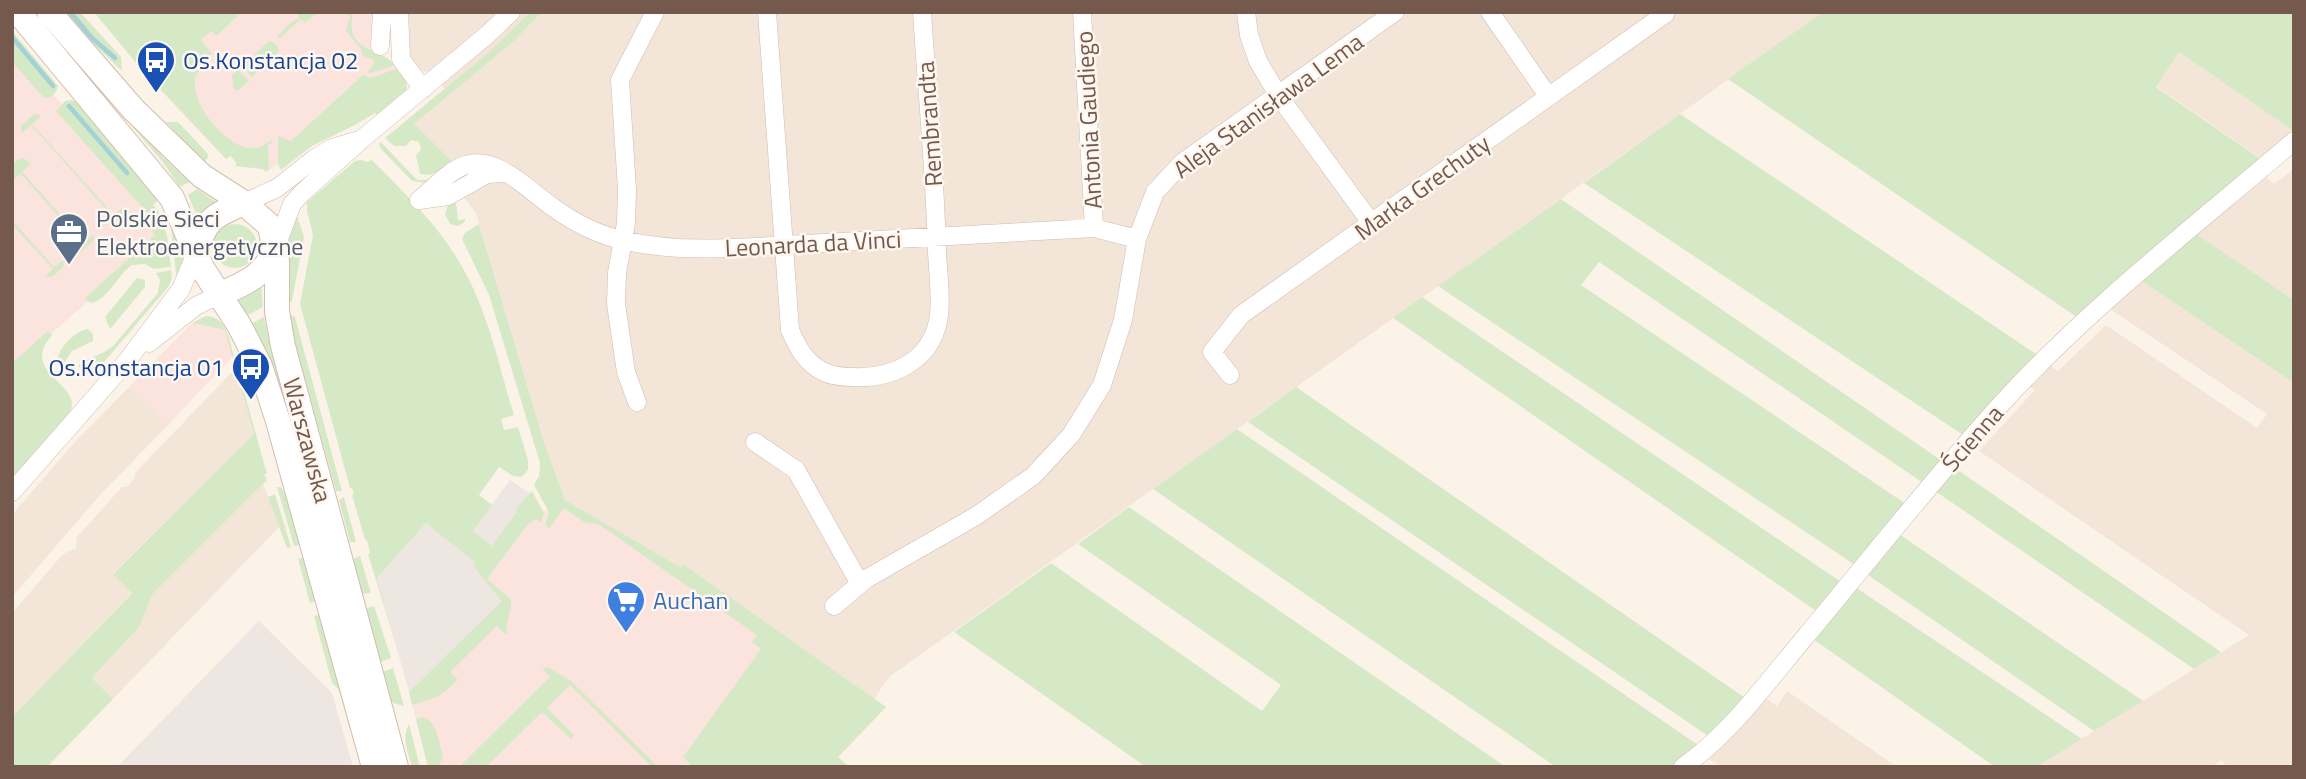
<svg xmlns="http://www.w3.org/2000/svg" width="2306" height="779" font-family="'Titillium Web',sans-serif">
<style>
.residential{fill:#f3e5d7}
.commercial{fill:#fbe4dd}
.industrial{fill:#ede6e1}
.green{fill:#d6e9c7}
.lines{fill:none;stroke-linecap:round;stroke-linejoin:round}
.stream{stroke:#a4d1d6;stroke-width:4.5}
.minor-casing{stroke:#cfbdb1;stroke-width:19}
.secondary-casing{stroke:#d2bdaf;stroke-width:26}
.minor{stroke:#fff;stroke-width:18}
.secondary{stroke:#fff;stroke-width:24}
.labels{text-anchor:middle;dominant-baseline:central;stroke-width:5;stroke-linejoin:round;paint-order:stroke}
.transit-label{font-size:24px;fill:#164399;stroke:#fef7ef;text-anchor:start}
.street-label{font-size:24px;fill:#75594d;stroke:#fef7ef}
.service-label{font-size:24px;fill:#4e5e75;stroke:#fef7ef;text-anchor:start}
.shop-label{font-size:24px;fill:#366cbe;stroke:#fef7ef;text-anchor:start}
</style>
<rect width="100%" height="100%" fill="#fcf3e8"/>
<!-- residential -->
<path class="residential" d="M374,12h1449l-934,665 -15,22 -191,-135 -3,3 -115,-67 -21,-58 -68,-229 -23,-30 -17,-11 16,-11 -39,-36 36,-31 -18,-22 -10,-1 -7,-5 -8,-12v-20l-32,-1z
M2179,52l45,31 69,47 -33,28 -104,-72z
M2294,169v131l-99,-67 70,-57 9,8z
M2140,280l154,103v38l-3,7 3,2v337h-68l-4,-7 -11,7h-175l213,-132 -270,-184 56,-61 -8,-6 22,-20 9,7 48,-46 151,103 10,-14 -157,-105z
M236,371l18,63 -141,139 19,19 -120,125v-104l51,-59 13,-6 1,-11 45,-50h5l8,-9v-5l95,-99z
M129,387l39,38 -67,69 -89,103v-82l61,-71z
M263,484l17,42 -167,173 -21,-21 48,-52 12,-31z
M1787,691l110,76h-176l-15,-10 57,-61 14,10z"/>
<!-- commercial -->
<path class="commercial" d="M227,12h147l3,40 12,7 12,13 -69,55 -66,45 -4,-3 -27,-3 2,-2 -6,-8 -5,3 -76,-80z
M12,48l50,56 103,128 -135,121 -18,118z
M192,323l33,7 7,27 -64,68 -39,-38z
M565,500l115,67 3,-3 203,143 -57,60h-401l-19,-75 64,-126 55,-46z"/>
<!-- industrial -->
<path class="industrial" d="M510,480l21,14 -3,26 -55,46 30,35 -94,91 -32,-114 50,-56 33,26z
M259,621l73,72 21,74h-236z"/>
<!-- green -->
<path class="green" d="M33,12h5l125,145 27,25 -10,5 -18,-26z
M60,12h20l41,45 1,14z
M94,12h148l-26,24 -4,-5 -11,9 11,13 -8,11h-4l2,2c-1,1 -5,9 -6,10 -8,26 30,72 56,72 8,1 13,-4 20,-8l1,3 -5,1 1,26 -3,2 -4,-3 -27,-3 2,-2 -6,-8 -5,3 -90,-96z
M298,12l18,2 -11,9 -4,-4 -21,19 -3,-2 17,-16 5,-1z
M346,12h7c-8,42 23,32 42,53l-24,8 -4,-1 5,-5 2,-7 -11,-4 -2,-7 -15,-18 4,-14z
M530,12h11l-26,28 -101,84 39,38 -22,13 -11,-1 -4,-19 5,-5 -2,-8 -8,-2 -5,6h-12l-9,-8 103,-85z
M1823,12h471v119l-115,-79 -23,35 106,73 -184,158 -350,-239z
M12,31l46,55c-1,7 -7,13 -14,12l-32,-36z
M269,41l8,4 2,7 -27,25 -10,-11z
M398,68c21,25 0,32 -20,48l-3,-3 -20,12 -43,21 -31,24 -3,-6v-28l13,5 72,-66 8,3z
M238,69l11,12 -10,9h-5l-2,-15z
M72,100l5,2 82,97 -6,6 13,16 -1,10 2,4 4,32 -17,2 -9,-5 -13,1c-15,10 -24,36 -42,38l-5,-5 70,-63 -7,-9 3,-4 -1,-6 -94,-105 9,-10z
M37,114l4,2 -9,8 81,90 10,-6v6l-11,11 -9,-1 9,-8 -81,-91 -10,8v-7l12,-11z
M1680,114l359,242 -73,81 -382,-254z
M166,122h12l30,32v4l-4,4z
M381,142l36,38h10v3l-15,-2 -31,-32 -2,-6z
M23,158l8,6 -9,8 62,69 10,-6 -1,6 -12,11 -7,-1 8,-8 -61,-69 -9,6v-15l7,-6z
M371,159c31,32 64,62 87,101 29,46 40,103 56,155l-13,4 3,11 14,-3 10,33v10l-7,7 -8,-1 -14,-9 -20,28 13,10 -19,26 19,15 25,-34 -2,-2 17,-19 12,22 -3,9 -6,-3 -7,5 -41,55 24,20c2,11 -6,20 -4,34l-2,1 -8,-8 -47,46 8,8c-16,16 -24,19 -46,25l-3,-13 93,-91 -29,-35 3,-3 -50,-40 -49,55 22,77 -31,-101 2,-1 -3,-13h-2l-13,-45 2,-1 -2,-6h-2l-50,-184 13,-69 -6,-25v-8l48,-41 6,-1 7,2z
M197,189l21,14 -20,15 -10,-23z
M1561,199l384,264 -19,22 -327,-223 -18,23 328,221 -51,61 -420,-281z
M456,203l2,17 7,-1v3l-7,4 -8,-2 -5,-10 3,-9z
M296,213l8,24 -12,64 -4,3v-65l2,-16z
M12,220l42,47 9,-7 1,6 -12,11h-8l9,-8 -41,-45z
M213 246a22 22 0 1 1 44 0a22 22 0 1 1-44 0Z
M479,224l65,218 21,58 115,67 3,-3 203,143 -48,50 12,10h-157l-10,-10 78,-108 -9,-7 5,-7 -157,-110 -16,-3 -20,-14 -15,21 -4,-4 4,-13 -15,-27 5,-9 1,-13 -51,-168 -27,-56 3,-6z
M173,226l11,36 -4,19 -4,-7 -5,-47z
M2195,233l99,67v83l-154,-103z
M171,270l1,8 -3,8 -76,89 -4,1 -11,-10c9,-9 25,-11 35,-20l45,-53 2,-13 -4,-7z
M137,278l8,2v7l-35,42 -5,-12z
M261,285l2,22 -19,10 -10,-20z
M1422,297l422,287 -25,29 -426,-295z
M289,314l6,3 47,174h-6l-43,-155z
M206,316c21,1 23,23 28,40l-2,1 -7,-27 -33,-7z
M264,317l7,33 117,417 -139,-442z
M88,329l5,5v7l-21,10 -10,15 -4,-6c0,-13 18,-29 30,-31z
M48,331l4,4c-3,5 -8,9 -9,15 -8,27 39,37 27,63l-58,67v-117z
M238,370l29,104h-3l3,6 -115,115 -12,31 -48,52 21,21 -66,68h-35v-50l120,-124 -19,-19 141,-140 -18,-63z
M1296,387l452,313 -37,38 -463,-316z
M1237,429l464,318 -26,20h-119l-403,-278z
M1955,468l266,184 -27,17 -259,-178z
M277,487h4l9,16 12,41 -8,2z
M275,494l16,53 -4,1 -19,-51z
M344,497l12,45h-6l-11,-42z
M1129,507l377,260h-360l-192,-135 97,-69 211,148 19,-26 -203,-141z
M1899,534l244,167 -49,30 -229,-158z
M360,556l11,37 -11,1 -7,-35z
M305,557l12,44 -7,2 -12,-44z
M1855,587l227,152 -46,28h-41l-182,-128z
M374,606l17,52 -13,5 -13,-54z
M321,614l31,113h-3l-10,-37 -7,-7 -18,-67z
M548,667l23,14 87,86h-6l-82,-82 -23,23 27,27 -3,4 -29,-27 -56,55h-27l91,-90 -8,-9z
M393,668l11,38 -14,-4 -10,-29z
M421,717c17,3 18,26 22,40l-5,10h-10l-12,-48z
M409,724l11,43h-8c-4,-15 -11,-29 -3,-43z"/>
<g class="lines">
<!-- stream -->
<path class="stream" d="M70,12l22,26 23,20
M12,37l41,49
M69,106l58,67"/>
<defs>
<path id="minor" d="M399,12l2,47 22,30
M767,12l23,318c7,16 15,32 32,41 9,5 21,6 31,6 38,2 77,-15 85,-56 4,-17 0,-50 -1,-69 -2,-80 -10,-160 -15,-240
M1082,12l12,216
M1246,12l3,23 9,26 20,34 94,129
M1490,12l58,84
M380,46l2,-34
M419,200c14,-11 30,-30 47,-35 32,-10 64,27 88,43 21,15 47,28 72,33 64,14 132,5 197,2 90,-5 180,-10 271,-15l43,11
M419,200l29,-4 39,-22 16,-1
M244,203l33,-15 37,-29 18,-11 23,-7
M275,250l17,-46 10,-11 60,-54 125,-104 24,-23
M149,343l47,-37 23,-11
M1230,375l-18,-23 29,-37 424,-301
M637,402l-11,-30 -10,-68 1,-31 9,-50 1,-33 -7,-110 35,-68
M755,442l41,28 64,114
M12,492l115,-131 54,-72 15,-36
M834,606l32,-27 110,-63 57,-40 38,-41 31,-50 21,-65 14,-81 18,-47 28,-30 212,-150
M1683,767c49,-35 84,-85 123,-131 65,-78 128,-158 197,-234 88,-96 192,-176 291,-261"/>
<path id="secondary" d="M18,12l154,186 30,70 37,57 21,41 18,55 96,346
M49,12l84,97 69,67 42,27 26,23 7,35v50l6,35 113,421
M196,253c9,-34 17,-37 48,-50
M219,295c26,-12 44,-18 56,-45"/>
</defs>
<!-- minor casing -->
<use href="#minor" class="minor-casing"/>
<!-- secondary casing -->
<use href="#secondary" class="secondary-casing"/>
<!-- minor -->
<use href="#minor" class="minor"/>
<!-- secondary -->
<use href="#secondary" class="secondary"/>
</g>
<!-- icons -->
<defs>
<symbol id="bus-pin" viewBox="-11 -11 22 30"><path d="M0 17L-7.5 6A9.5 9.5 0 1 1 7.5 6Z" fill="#1a4fb4" stroke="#fef7ef"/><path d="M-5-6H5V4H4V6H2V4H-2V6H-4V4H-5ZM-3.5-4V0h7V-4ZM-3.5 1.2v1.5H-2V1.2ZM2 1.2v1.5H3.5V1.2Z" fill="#fff"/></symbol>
<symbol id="office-pin" viewBox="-11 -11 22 30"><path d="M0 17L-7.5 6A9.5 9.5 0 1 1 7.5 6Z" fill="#5c6f8a" stroke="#fef7ef"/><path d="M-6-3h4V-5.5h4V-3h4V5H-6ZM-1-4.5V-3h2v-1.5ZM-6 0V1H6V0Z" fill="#fff"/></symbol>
<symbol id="supermarket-pin" viewBox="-11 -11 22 30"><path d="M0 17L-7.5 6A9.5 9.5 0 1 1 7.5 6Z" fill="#3f7fe0" stroke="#fef7ef"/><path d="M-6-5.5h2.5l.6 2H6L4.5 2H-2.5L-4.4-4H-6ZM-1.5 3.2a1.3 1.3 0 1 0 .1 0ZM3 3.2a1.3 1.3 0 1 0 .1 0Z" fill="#fff"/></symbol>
</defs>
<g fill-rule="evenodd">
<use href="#bus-pin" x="134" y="38" width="44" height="60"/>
<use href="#office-pin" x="47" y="210" width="44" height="60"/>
<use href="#bus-pin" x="229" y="345" width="44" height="60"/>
<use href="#supermarket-pin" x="604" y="578" width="44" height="60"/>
</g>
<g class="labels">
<!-- transit labels -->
<g class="transit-label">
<text x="183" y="60">Os.Konstancja 02</text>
<text x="224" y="367" text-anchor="end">Os.Konstancja 01</text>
</g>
<!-- street labels -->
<g class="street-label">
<text transform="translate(1268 105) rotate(-36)">Aleja Stanisława Lema</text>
<text transform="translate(1088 120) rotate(-93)">Antonia Gaudiego</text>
<text transform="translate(929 124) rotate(-94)">Rembrandta</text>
<text transform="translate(1422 187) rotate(-36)">Marka Grechuty</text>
<text transform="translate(813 243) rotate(-3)">Leonarda da Vinci</text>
<text transform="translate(1972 438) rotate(-49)">Ścienna</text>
<text transform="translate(308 440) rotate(75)">Warszawska</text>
</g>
<!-- service labels -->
<g class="service-label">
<text x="96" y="218">Polskie Sieci<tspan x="96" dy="28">Elektroenergetyczne</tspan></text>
</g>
<!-- shop labels -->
<g class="shop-label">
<text x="653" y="600">Auchan</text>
</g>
</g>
<!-- border -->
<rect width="2306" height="779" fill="none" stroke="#75594d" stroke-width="28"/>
</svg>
